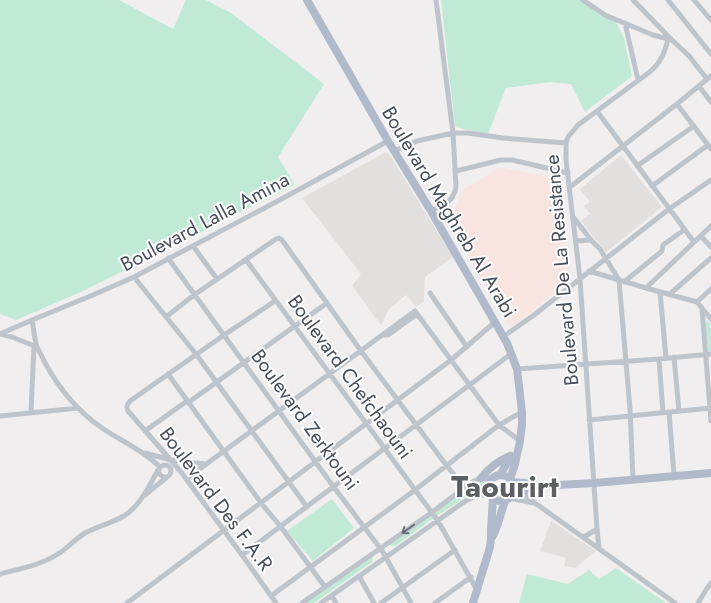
<svg xmlns="http://www.w3.org/2000/svg" width="711" height="603" font-family="Jost,sans-serif">
<style>
.education{fill:#e1e0df}
.medical{fill:#f8e5e0}
.green{fill:#c0ead6}
.lines{fill:none;stroke-linecap:round;stroke-linejoin:round}
.minor{stroke:#bec4cc;stroke-width:5}
.primary{stroke:#b0baca;stroke-width:8}
.oneway{stroke:#6b727c}
.labels{text-anchor:middle;dominant-baseline:central;stroke-width:4;stroke-linejoin:round;paint-order:stroke}
.street-label{font-size:20px;fill:#484f5a;stroke:#fff}
.town-label{font-size:30px;font-weight:bold;fill:#5b5e62;stroke:#fff}
</style>
<rect width="100%" height="100%" fill="#f0eeee"/>
<!-- education -->
<path class="education" d="M386,152l3,2 64,103 -28,20 -1,24 -8,6 -10,-12 -17,14 -8,16 -29,-39 9,-12 -59,-76z
M621,155l41,52 -56,45 -25,-31 9,-7 -6,-8 6,-4 -10,-13z
M551,521l45,30 -21,17 -11,-2 2,-8 -26,-7z"/>
<!-- medical -->
<path class="medical" d="M500,167l58,12 11,92 -1,9 -3,5 -55,43 -63,-109 9,-12 5,-16z"/>
<!-- green -->
<path class="green" d="M0,0h119l54,29 13,-29h20l25,13 93,71 -46,73 17,28 -212,106 -67,29 -16,-6z
M441,0h141l34,22 8,16 8,38 -47,36 -14,-28 -21,-2 -44,6 -18,46 -33,-7z
M707,320l4,5v26h-3l-3,-29z
M484,479h7l-1,10 -7,-1 -6,2 -42,27 -40,29h-4l-1,-2 45,-33z
M332,499l22,29 -41,33 -26,-30z
M371,557l2,1 -1,4 -58,41h-11z
M616,568l50,35h-147l8,-29 41,10 21,-14 10,9z"/>
<g class="lines">
<!-- minor -->
<path class="minor" d="M583,0l22,15 48,20 19,5 17,16 18,23
M633,0l38,39
M668,0l43,54
M694,0l17,20
M625,23l13,57
M699,86l12,16
M677,104l34,45
M597,111l97,131
M394,151l23,-10 36,-8h15l35,5 63,5
M637,166l57,-40
M456,171l45,-11h11l56,13
M652,186l56,-41
M570,187l107,-83 34,-28
M431,211c13,-7 23,-9 25,-25l-3,-53 -17,-133
M574,218l17,22 9,9 19,31 11,129 3,70
M701,236l10,11
M576,241l15,-1
M193,246l24,33
M168,258l165,228 50,66 28,51
M246,260l192,261 39,69
M589,271l57,17 51,14 14,17
M134,277l62,77 111,153
M624,282l38,-31 1,-6 21,-15
M646,288l65,-62
M660,292l6,66
M430,293l37,54
M670,294l41,-36
M275,301l-51,34 -94,66c-3,4 -4,6 -2,10l53,61 61,83 34,48
M697,302l14,-13
M702,309l9,112
M166,317l28,-22 82,-56 3,-1 3,2 79,111 86,115 17,21
M32,320c2,9 2,18 5,27 2,4 5,9 7,14 14,26 33,50 58,67 19,13 41,22 58,39
M0,334l32,-14 61,-25 41,-18 140,-74 114,-62
M0,334l12,3 25,10
M382,335h6l29,-21
M504,336l30,-21 135,-106 42,-29
M674,357l5,54
M659,359l4,54
M517,369l142,-10 52,-5
M168,374l93,129 20,24 44,60
M189,402l138,-99
M31,412l3,-66
M669,412l5,63
M0,416l78,-8
M589,420l122,-12
M145,431l42,-30
M145,453l26,7 35,4
M159 471a6 6 0 1 1 12 0a6 6 0 1 1-12 0Z
M186,479l229,-168 84,114 21,16
M519,493c7,2 11,5 16,10l140,100
M145,495l22,-18
M508,498l26,5
M584,537l13,-8
M599,548l-2,-19 -17,-250 -14,-119v-17l2,-6 10,-12 73,-54c10,-9 14,-19 17,-32
M242,555l269,-201
M0,574c19,-5 41,-9 58,-20 10,-6 17,-15 27,-21 13,-7 27,-10 39,-17 16,-10 25,-30 34,-46
M359,576l15,27
M271,596l144,-106 84,-65 23,-13
M332,596l4,7
M127,603l324,-243 44,-38
M302,603l129,-90 41,-31 9,-4h12
M321,603l143,-101 11,-6 15,-2
M381,603l74,-53
M435,603l36,-26
M698,603l8,-13 5,-7"/>
<!-- primary -->
<path class="primary" d="M307,0l81,141 43,70 76,132 10,26 5,43v12l-2,17 -5,23 -5,15
M500,475l11,-19
M488 488a13 13 0 1 1 26 0a13 13 0 1 1-26 0Z
M481,478c8,-10 17,-17 29,-22
M512,482l12,1 17,3 53,-3 117,-10
M513,490l10,1 17,-5
M491,539c8,-12 9,-27 15,-40
M473,603l17,-56 1,-8v-9l2,-32"/>
</g>
<!-- one-way arrows -->
<defs><path id="oneway-shaft" d="M-6 0H5M1.5-3L5.5 0L1.5 3" fill="none" stroke-width="1.6" stroke-linecap="round" stroke-linejoin="round" transform="scale(1.25)"/></defs>
<use class="oneway" href="#oneway-shaft" transform="translate(408 529) rotate(145)"/>
<g class="labels">
<!-- street labels -->
<g class="street-label">
<text transform="translate(449 212) rotate(59)">Boulevard Maghreb Al Arabi</text>
<text transform="translate(205 222) rotate(-28)">Boulevard Lalla Amina</text>
<text transform="translate(562 270) rotate(-95)">Boulevard De La Resistance</text>
<text transform="translate(350 377) rotate(54)">Boulevard Chefchaouni</text>
<text transform="translate(305 420) rotate(54)">Boulevard Zerktouni</text>
<text transform="translate(216 499) rotate(53)">Boulevard Des F.A.R</text>
</g>
<!-- town labels -->
<g class="town-label">
<text x="505" y="486">Taourirt</text>
</g>
</g>
</svg>
